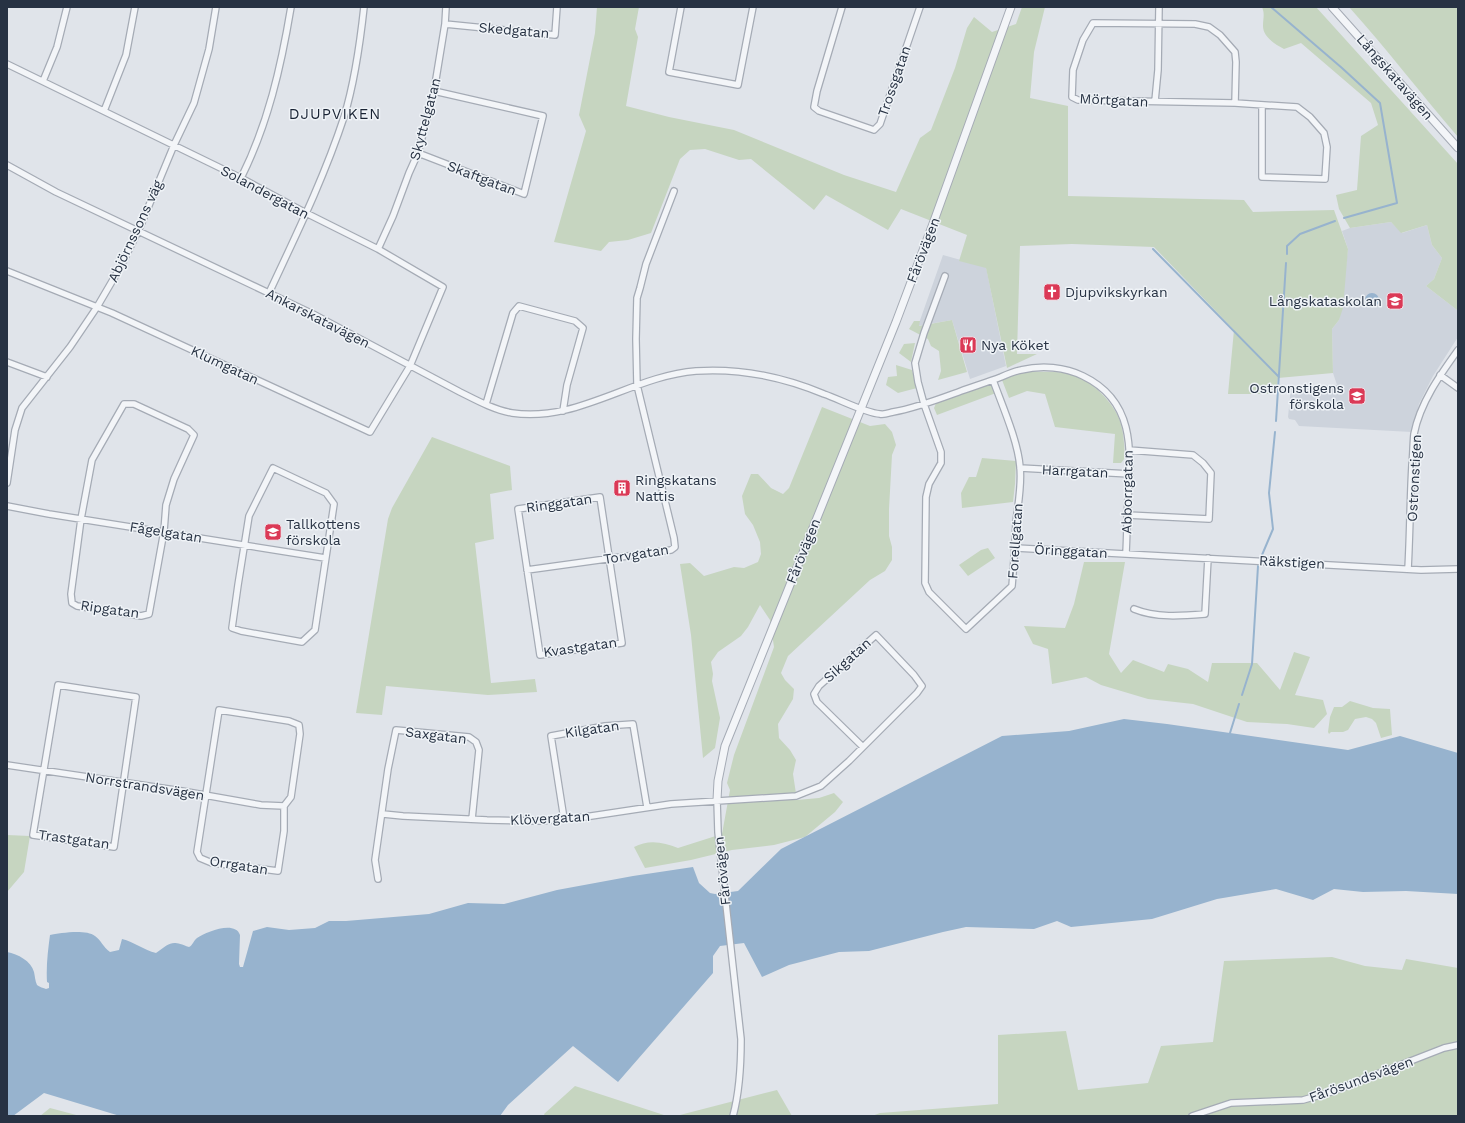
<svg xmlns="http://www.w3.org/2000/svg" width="1465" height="1123" font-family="'Work Sans',sans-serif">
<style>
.built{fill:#cdd3dc}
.green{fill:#c6d5c0}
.water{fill:#97b3ce}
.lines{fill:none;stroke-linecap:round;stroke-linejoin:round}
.stream{stroke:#97b3ce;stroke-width:2}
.minor-casing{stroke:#a5abb5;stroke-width:8}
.tertiary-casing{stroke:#a5abb5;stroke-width:9}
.minor{stroke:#f3f5f8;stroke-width:5.5}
.tertiary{stroke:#f3f5f8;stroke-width:7}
.labels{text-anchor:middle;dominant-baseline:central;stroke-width:3;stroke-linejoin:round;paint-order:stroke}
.street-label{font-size:14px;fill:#273243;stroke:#eff3f7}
.poi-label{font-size:14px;fill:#273243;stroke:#eff3f7;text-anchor:start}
.neighbourhood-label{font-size:15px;letter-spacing:1px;fill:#192334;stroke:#eff3f7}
</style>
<rect width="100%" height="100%" fill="#e0e4ea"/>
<!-- built -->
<path class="built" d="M1391,222l11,11 25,-8 5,20 10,13 -8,21 -8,7 31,24h1v27l-25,39 -14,28 -7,28 -113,-6 -4,-6 -6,-1 -1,-2 3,-30 46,-2 -4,-12 -1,-44 7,-9 9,-71 -6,-18 8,-3z
M943,255l43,12 20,99 -36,13 -18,-59 -34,6z"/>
<!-- green -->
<path class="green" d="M597,7h42l-4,22 3,8 -12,69 43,11 65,13 110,45 52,17 24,-54 11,-8 24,-62 12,-40 7,-11 18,15 24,-8 6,-17h23l-11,45 -4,46 38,8v90l176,4 9,12 81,-2 14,39 -5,59 -4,12 -7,9 1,44 -55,5 -2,16h-48l6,-64 -80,-83 -82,-3 -52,2 -3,108h20l-30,14 -21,-100 -27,-7 8,-26 -66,-26 -13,21 -62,-35 -12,15 -63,-51 -12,1 -34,-11 -15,1 -10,9 -29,74 -23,7 -19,2 -8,9 -47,-9 32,-111 -7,-16 16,-82z
M1262,7h54l142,157 -1,146 -31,-24 8,-7 8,-21 -10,-13 -5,-20 -26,8 -10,-11 -41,6 -11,-19 -3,-14 21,-5 4,-54 17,-11 -7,-22 -70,-60 -17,6c-9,-5 -21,-12 -21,-23 0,-8 2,-12 -1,-19z
M1349,7h109v130c-37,-43 -71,-88 -109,-130z
M952,320l15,52 -29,8 3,-9 -2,-20 -8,-5 -3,-7 -19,-10 5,-8h6l-1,5z
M915,343l-4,19 -12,-9 5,-9z
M896,365l16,5 5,18 -19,5 -12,-8 2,-8 9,-1z
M1020,372c10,0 42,-1 52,2 17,5 38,25 46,42 6,13 6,28 7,42l-4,5h-8l2,-29 -60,-7 -10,-33 -18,-3 -18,7 -7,-18z
M990,383l3,2 3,8 -59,22 -3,-7 3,-7z
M822,407l48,19 15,-2 7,8 4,13 -4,10 -3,54v27l3,11v13l-7,11 -15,9 -82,76 -7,17 4,7 9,9 -1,10 -15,25 1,14 11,12 6,10 -3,14 4,26 22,-2 15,-5 9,9 -8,10 -30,25 -31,8 -42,5 -41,10 -46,8 -11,-21c14,-8 30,-5 44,1l44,-14 8,-44 -3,-7 7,-28 40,-108 -4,-27 -10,-15 -12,22 -7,9 -23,16 -7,10 2,12 -1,7 8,37 -5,30 -12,10 -12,-123 -11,-71 10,-1 14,13 30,-9 10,1 14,-6 3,-8 -1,-12 -7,-17 -8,-11 -3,-18 9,-22h7l13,14 12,6 6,-6z
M432,437l78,29 2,24 -22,4 4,45 -19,4 16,140 44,-4 2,13 -49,3 -102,-9 -4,29 -26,-2 32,-194 4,-11z
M982,458l34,3 -1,23 -2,18 -51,6 -1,-15 8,-16h7z
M988,548l7,10 -27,18 -9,-11 22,-15z
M1084,562h41l-16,92 12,19 12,-13 31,12 4,-8 20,5 20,13 4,-19h45l23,27 14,-38 16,5 -15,38 28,5 4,14 -13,14 -27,-4 -40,-2 -54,-18 -45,-5 -47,-14 -15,-8 -34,7 -4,-35 -15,-5 -9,-18 41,2 9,-24z
M1350,701l23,7 17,1 2,26 -11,3 -5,-15 -4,-4 -6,-2 -11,2 -7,11 -5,2h-12l-2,2 -1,-2 2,-15 4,-10h8z
M7,835l23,1 -6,36 -17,20z
M1332,957l33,9 37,4 4,-11 52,9v148h-586l8,-3 118,-9v-69l68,-4 12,59 70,-7 13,-37 52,-4 11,-81z
M575,1086l92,30h-122l-1,-2z
M777,1090l15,26h-116z
M50,1108l30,8h-40z"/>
<!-- water -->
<path class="water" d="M1365 300a7 7 0 1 1 14 0a7 7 0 1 1-14 0Z
M1124,719l43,5 181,26 52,-14 58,17v141l-52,-3 -43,1 -29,-3 -21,11 -37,-11 -59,10 -65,20 -81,8 -14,-6 -23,8 -68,-2 -23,5 -74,19 -30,1 -50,13 -27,12 -18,-34 -24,3 -7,10v17l-95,109 -45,-36 -65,59 -8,11h-380l-76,-23 -31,23h-6v-164c11,2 24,9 27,20 1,4 1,9 3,13 2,2 7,3 9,4l3,-1v-5l-2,-1c-1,-16 1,-32 3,-47 10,-2 36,-6 45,1 6,4 8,11 15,16l9,-2 3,-11c12,3 22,11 34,14 15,-11 15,-13 33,-6 4,-2 4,-6 8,-9 9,-6 38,-18 43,-3l-1,29 1,3h3l10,-36 14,-4 22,3 26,-2 14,-7h17l83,-7 39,-11 36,1 53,-14 76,-14 60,-9 6,16 11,10 5,1 23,-3 43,-42 221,-113 67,-5z"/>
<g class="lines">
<!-- stream -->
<path class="stream" d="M1271,7l71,61 38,35 17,100 -53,15
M1153,249l126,128
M1287,254v-8l13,-12 35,-13
M1276,421l10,-158
M1262,555l11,-26 -4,-36 6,-61
M1242,695l10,-31 6,-98
M1230,733l9,-29"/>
<defs>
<path id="minor" d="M681,7l-12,65 69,13 15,-78
M842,7l-25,84 -3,16 5,4 55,19 6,-6 40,-117
M1093,23l102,1 14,3 11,8 15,17 1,10 -1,41 -157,-3 -6,-3 1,-27 10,-30z
M445,24l110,11 2,-28
M7,64l234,114 65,35 72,36 65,38 -33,79 -40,66 -258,-119 -105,-42
M43,81l14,-34 10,-40
M1155,101l3,-31 1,-63
M1235,103l62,4 13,10 14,16 3,14 -2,32 -63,-2v-72
M104,111l22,-56 9,-48
M418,153l106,41 19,-78 -109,-25
M7,165l49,27 257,122 147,78c16,8 34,18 52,21 65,10 120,-37 184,-42 44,-3 87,6 128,23 15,5 41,19 56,20 4,1 9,-1 13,-2 23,-4 46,-13 68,-21 14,-5 27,-9 40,-14 7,-3 14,-6 20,-7 21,-5 44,-3 62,6 52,25 48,74 45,122 -1,19 -1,37 -2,55
M241,178c27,-54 40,-111 50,-171
M378,249l15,-33 16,-43 9,-20 16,-62 11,-67 1,-17
M945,276l-21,57 -9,30 3,19 6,22 17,48v11l-12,21 -3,13 -1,86 4,9 37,37 46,-43c2,-22 3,-43 4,-64 2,-18 6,-37 4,-55 -2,-26 -18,-62 -27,-87
M269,293c27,-58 55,-115 75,-176 11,-36 16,-73 20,-110
M7,362l40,15
M1440,375l18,13
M124,404h10l54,25 6,6 -20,44 -8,26 -2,26 -15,83 -8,2 -64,-10 -5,-3 -1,-9 10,-75 11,-59z
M486,404l27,-91 6,-7 56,15 8,7 -16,57 -4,26
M273,468l53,25 8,11 -19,126 -13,12 -61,-11 -9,-3 6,-43 11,-69z
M1020,468l110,6
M7,483l8,-53 7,-22 48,-61 27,-40 24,-41 19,-39 34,-82 20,-42 15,-54 7,-42
M600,497l22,146 -82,12 -22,-146z
M7,506l42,8 276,44
M1127,515l82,4 2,-46 -8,-10 -10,-8 -64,-5
M1016,548l405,22 37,-1
M1408,569c2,-35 2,-70 4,-104 1,-10 1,-21 2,-31 6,-31 26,-59 44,-84
M527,570l144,-20 4,-3 -1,-9 -37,-153 -1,-46 1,-41 3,-10 6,-24 28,-73
M1134,609c22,9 47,7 71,5l3,-56
M58,685l78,12 -22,150 -81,-12z
M219,710l70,11 10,4 1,9 -9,63 -7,9v25l-6,40 -66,-8 -12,-5 -3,-6z
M7,765l175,26 79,14 23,1
M717,800l1,32 23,207c0,26 -1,51 -8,77
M383,814l20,2 84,4 53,1 38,-3 93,-14 125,-8 25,-10 28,-25 68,-68 5,-7 -8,-11 -38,-40 -57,51 -5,8 3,8 46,45
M564,819l-13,-83 54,-10 28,-2 14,83
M378,879l-3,-19 13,-91 8,-39 73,7 7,5 3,8 -7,69
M1192,1116l39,-13 72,-3 28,-8 113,-44 14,-3"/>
<path id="tertiary" d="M1332,7l126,141
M717,800l1,-19 7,-35 171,-424 38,-101 77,-214"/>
</defs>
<!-- minor casing -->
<use href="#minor" class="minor-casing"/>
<!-- tertiary casing -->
<use href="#tertiary" class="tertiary-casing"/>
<!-- minor -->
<use href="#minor" class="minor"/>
<!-- tertiary -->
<use href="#tertiary" class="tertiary"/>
</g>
<!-- icons -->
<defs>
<symbol id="church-square" viewBox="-11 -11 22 22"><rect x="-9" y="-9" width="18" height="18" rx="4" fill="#db3956" stroke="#eff3f7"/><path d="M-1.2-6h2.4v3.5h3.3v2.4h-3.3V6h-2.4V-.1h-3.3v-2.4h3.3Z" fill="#fff"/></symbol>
<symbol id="school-square" viewBox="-11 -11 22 22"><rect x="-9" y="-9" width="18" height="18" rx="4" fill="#db3956" stroke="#eff3f7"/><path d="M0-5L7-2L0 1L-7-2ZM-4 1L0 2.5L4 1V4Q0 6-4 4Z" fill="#fff"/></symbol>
<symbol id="restaurant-square" viewBox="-11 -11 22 22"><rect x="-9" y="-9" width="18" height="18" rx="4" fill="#db3956" stroke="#eff3f7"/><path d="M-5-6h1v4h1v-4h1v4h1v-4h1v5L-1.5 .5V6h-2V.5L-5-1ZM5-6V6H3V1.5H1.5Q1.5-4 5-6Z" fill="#fff"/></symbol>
<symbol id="building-square" viewBox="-11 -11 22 22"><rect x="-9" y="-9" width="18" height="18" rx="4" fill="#db3956" stroke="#eff3f7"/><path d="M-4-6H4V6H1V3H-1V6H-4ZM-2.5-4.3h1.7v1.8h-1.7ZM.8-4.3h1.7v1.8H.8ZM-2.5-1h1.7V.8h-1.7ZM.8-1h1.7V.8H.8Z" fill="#fff"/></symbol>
</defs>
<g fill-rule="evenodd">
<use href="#church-square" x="1042" y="282" width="20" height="20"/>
<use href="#school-square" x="1385" y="291" width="20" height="20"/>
<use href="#restaurant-square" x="958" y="335" width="20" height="20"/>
<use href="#school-square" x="1347" y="386" width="20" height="20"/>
<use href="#building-square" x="612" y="478" width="20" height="20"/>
<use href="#school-square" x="263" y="522" width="20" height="20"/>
</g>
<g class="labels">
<!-- street labels -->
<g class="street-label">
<text transform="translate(514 30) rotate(5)">Skedgatan</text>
<text transform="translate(1395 77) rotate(49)">Långskatavägen</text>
<text transform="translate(894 81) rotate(-71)">Trossgatan</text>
<text transform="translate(1114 100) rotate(3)">Mörtgatan</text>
<text transform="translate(425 119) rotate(-75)">Skyttelgatan</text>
<text transform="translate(482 178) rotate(21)">Skaftgatan</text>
<text transform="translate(265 192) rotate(28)">Solandergatan</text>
<text transform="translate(135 231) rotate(-65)">Abjörnssons väg</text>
<text transform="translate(923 250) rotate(-69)">Fårövägen</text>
<text transform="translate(318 318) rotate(27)">Ankarskatavägen</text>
<text transform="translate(225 365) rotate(25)">Klumgatan</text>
<text transform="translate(1075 471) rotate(3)">Harrgatan</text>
<text transform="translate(1414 478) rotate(-87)">Ostronstigen</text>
<text transform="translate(1127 492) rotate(-89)">Abborrgatan</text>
<text transform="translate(559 503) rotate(-8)">Ringgatan</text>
<text transform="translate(166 532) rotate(9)">Fågelgatan</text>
<text transform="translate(1015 541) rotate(-86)">Forellgatan</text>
<text transform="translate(803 551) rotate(-68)">Fårövägen</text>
<text transform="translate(1071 551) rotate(3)">Öringgatan</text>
<text transform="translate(636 554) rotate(-9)">Torvgatan</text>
<text transform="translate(1292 562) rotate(3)">Räkstigen</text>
<text transform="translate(110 609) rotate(8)">Ripgatan</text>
<text transform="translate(580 647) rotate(-8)">Kvastgatan</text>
<text transform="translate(847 660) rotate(-42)">Sikgatan</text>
<text transform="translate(592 729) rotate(-8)">Kilgatan</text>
<text transform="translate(436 735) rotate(7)">Saxgatan</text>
<text transform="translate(145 786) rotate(9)">Norrstrandsvägen</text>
<text transform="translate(550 818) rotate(-3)">Klövergatan</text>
<text transform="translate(74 839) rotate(8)">Trastgatan</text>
<text transform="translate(239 865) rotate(9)">Orrgatan</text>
<text transform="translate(722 871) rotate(-96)">Fårövägen</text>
<text transform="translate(1361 1079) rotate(-20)">Fårösundsvägen</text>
</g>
<!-- poi labels -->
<g class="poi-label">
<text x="1065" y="292">Djupvikskyrkan</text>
<text x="1382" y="301" text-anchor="end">Långskataskolan</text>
<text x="981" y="345">Nya Köket</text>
<text x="1344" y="388" text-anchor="end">Ostronstigens<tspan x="1344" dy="16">förskola</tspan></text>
<text x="635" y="480">Ringskatans<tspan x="635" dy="16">Nattis</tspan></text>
<text x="286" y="524">Tallkottens<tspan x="286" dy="16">förskola</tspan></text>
</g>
<!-- neighbourhood labels -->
<g class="neighbourhood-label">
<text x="335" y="114">DJUPVIKEN</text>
</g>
</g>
<!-- border -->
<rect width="1465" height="1123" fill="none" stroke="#273243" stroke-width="16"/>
</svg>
